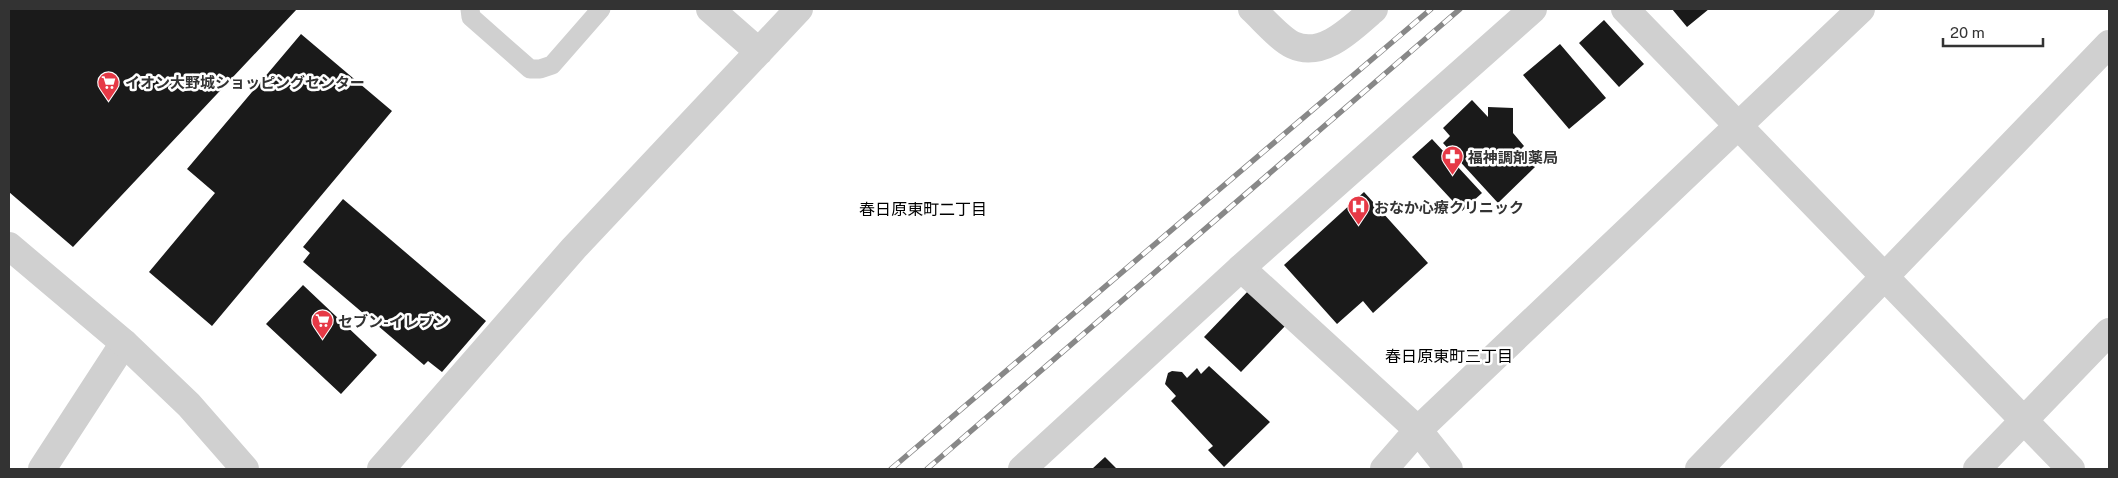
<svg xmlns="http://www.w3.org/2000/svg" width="2118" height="478" font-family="'Public Sans','Noto Sans JP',sans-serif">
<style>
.building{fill:#1a1a1a}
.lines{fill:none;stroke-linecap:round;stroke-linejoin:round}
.service{stroke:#d0d0d0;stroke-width:19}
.minor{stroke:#d0d0d0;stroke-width:28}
.tertiary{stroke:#d0d0d0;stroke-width:28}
.rail-casing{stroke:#888;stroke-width:5.5}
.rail{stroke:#fff;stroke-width:4;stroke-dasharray:11;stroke-linecap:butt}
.labels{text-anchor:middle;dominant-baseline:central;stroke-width:5;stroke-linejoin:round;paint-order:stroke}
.poi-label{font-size:15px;font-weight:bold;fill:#333;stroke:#fff;text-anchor:start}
.neighbourhood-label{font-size:16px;fill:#000;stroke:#fff}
</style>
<rect width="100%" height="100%" fill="#fff"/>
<!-- building -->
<path class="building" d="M9,9h288l-224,238 -64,-55z
M1672,9h37l-22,18z
M1604,20l40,44 -25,23 -40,-44z
M301,34l91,77 -180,215 -63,-54 66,-79 -28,-24z
M1560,44l46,54 -37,31 -46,-54z
M1472,100l16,17v-10l25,1v25l11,13 -4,4 15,17 -37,36 -55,-60 7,-7 -7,-8z
M1432,139l50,54 -20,18 -50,-54z
M1364,192l64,71 -55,50 -10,-12 -26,23 -53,-59z
M343,199l143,122 -44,51 -14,-11 -4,4 -121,-103 7,-9 -7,-6z
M303,285l74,70 -36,39 -75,-70z
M1250,289l37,35 -46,48 -37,-35z
M1209,366l61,56 -46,45 -16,-17 5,-4 -42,-45 5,-5 -11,-12 3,-11 4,-2 10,1 5,6 10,-10 4,6z
M1105,457l12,12h-25z"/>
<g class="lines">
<!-- service -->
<path class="service" d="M470,9l1,8 59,52h10l12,-4 49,-56"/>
<!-- minor -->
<path class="minor" d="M710,9l49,43
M1252,9c11,10 28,30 41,36 30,14 60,-18 81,-36
M1625,9l446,460
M1241,268l177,162 31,39
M42,469l82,-126
M381,469l193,-221 225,-239
M1384,469l34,-39 443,-421
M1699,469l410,-425
M1977,469l132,-137"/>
<!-- tertiary -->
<path class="tertiary" d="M9,246l115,97 65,62 56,64
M1022,469l219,-201 292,-259"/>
<defs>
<path id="rail" d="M891,469l540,-460
M927,469l533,-460"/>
</defs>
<!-- rail casing -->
<use href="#rail" class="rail-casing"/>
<!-- rail -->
<use href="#rail" class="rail"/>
</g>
<!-- icons -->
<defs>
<symbol id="supermarket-pin" viewBox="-11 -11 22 30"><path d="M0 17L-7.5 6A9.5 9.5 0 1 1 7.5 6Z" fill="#e63946" stroke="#fff"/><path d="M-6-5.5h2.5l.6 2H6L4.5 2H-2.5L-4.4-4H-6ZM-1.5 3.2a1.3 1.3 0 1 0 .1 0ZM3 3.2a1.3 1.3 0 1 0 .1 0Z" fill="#fff"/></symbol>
<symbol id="pharmacy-pin" viewBox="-11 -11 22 30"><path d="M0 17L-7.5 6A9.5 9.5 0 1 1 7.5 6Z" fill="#e63946" stroke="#fff"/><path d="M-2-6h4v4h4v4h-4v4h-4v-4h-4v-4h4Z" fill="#fff"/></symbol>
<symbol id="hospital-pin" viewBox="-11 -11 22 30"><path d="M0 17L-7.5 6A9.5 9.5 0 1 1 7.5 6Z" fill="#e63946" stroke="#fff"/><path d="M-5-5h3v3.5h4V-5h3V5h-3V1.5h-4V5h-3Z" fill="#fff"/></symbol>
</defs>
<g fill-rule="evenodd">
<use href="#supermarket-pin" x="96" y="70" width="25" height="34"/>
<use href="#pharmacy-pin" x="1440" y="144" width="25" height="34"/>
<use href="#hospital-pin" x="1346" y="194" width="25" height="34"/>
<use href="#supermarket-pin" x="310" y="308" width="25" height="34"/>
</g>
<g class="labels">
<!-- poi labels -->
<g class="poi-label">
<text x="125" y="82">イオン大野城ショッピングセンター</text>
<text x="1468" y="157">福神調剤薬局</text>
<text x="1374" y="207">おなか心療クリニック</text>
<text x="338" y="321">セブン-イレブン</text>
</g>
<!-- neighbourhood labels -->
<g class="neighbourhood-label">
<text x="923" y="209">春日原東町二丁目</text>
<text x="1449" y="356">春日原東町三丁目</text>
</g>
</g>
<!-- border -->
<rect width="2118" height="478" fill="none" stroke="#333333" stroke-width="20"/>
<!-- scale -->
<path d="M1943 38v8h100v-8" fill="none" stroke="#333333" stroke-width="2.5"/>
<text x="1950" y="38" font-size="15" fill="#333333" stroke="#ffffff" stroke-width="4" paint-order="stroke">20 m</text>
</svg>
